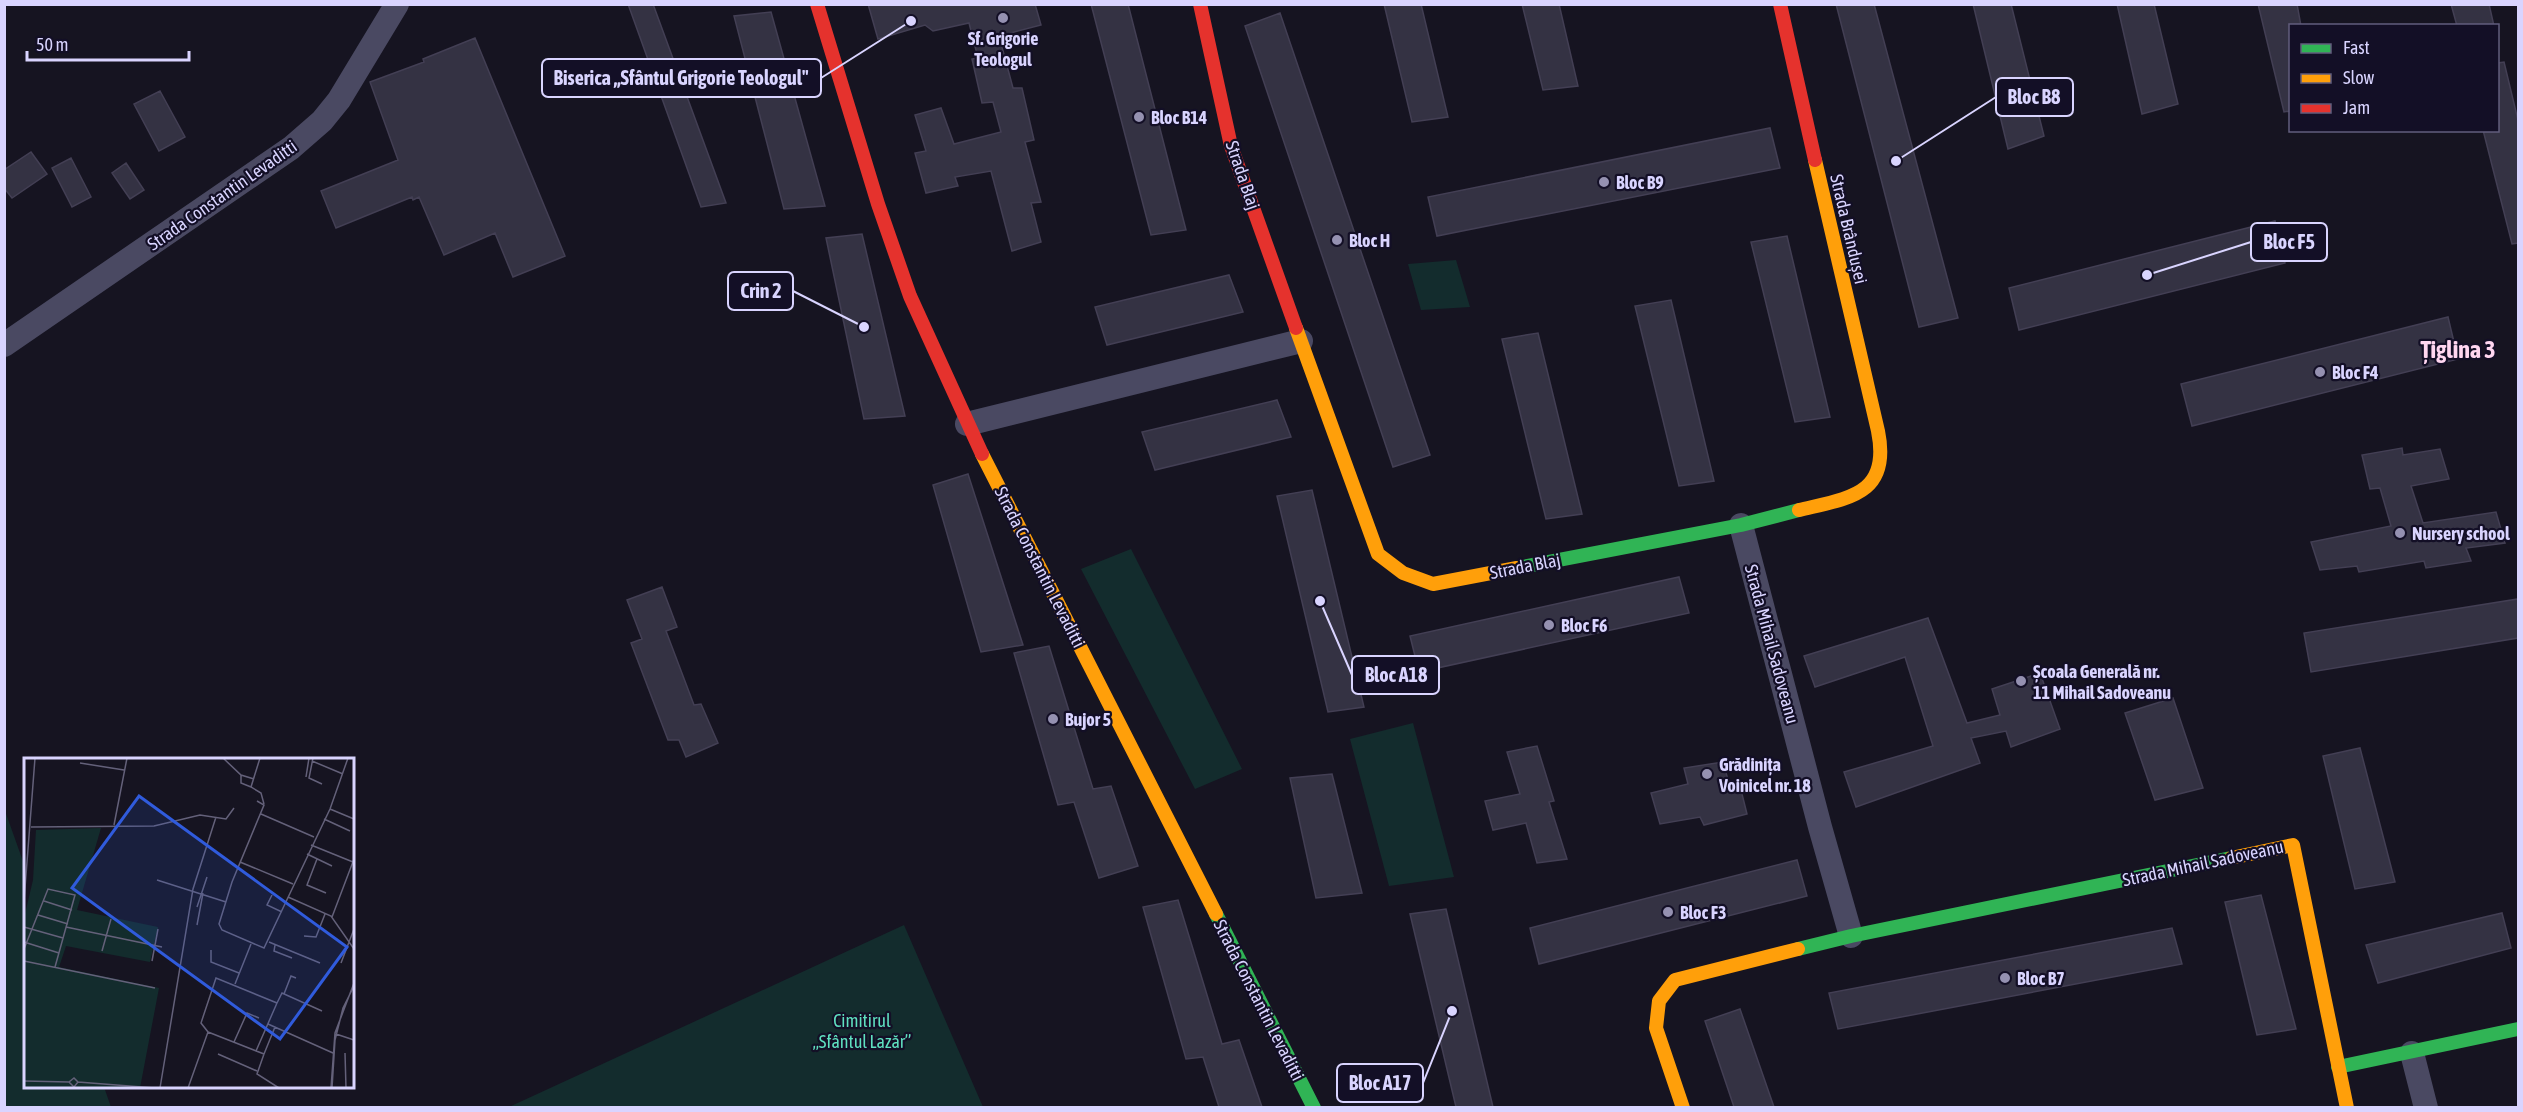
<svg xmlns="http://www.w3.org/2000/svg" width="2523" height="1112" font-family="'Asap Condensed',sans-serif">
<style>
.green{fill:#132c2d}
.building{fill:#343243;stroke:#433f54;stroke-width:1.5}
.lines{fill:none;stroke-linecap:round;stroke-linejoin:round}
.street{stroke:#4a4962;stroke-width:24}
.fast{stroke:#30b455;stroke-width:14}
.slow{stroke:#ff9f0a;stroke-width:14}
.jam{stroke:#e5322d;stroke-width:14}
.poi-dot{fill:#9591b1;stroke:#130f26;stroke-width:2}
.labels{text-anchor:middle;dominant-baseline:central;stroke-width:4.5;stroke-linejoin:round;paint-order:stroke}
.poi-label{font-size:18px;font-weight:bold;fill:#d9d4ff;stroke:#130f26;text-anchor:start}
.street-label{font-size:18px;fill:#d9d4ff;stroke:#130f26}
.park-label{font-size:18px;fill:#5fe0c0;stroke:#130f26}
.district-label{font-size:24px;font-weight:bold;fill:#ffd6f0;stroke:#130f26}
.inset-road{fill:none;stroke:#64617a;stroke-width:1.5}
.view{fill:#305bdc;fill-opacity:0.15;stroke:#305bdc;stroke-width:3}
.inset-edge{fill:none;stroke:#d9d4ff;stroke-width:3}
.leader{fill:none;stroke:#d9d4ff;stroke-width:2}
.callout-dot{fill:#d9d4ff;stroke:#130f26;stroke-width:2}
.callout{fill:#130f26;stroke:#d9d4ff;stroke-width:2}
.callout-label{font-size:20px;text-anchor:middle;font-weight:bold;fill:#d9d4ff}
</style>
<rect width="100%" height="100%" fill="#161421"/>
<!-- green -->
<path class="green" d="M1456,260l14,47 -49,3 -13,-46z
M1131,549l111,220 -47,20 -114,-220z
M1413,723l41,154 -65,9 -39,-147z
M4,808l21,59 1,219 78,1 7,20h-106z
M904,925l79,182h-474z"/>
<!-- building -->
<path class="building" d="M628,4h25l73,199 -25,4z
M868,4h167l6,21 -42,11 14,52h9l12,52 -9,2 16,60 -10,1 10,39 -29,9 -21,-80 -36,6 3,9 -32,7 -11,-40 11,-2 -11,-36 26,-7 13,36 47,-12 -8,-30 -11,1 -10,-44 6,-1 -9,-35 -36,8 -8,-6 -47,14z
M1091,4h37l58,226 -35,5z
M1384,4h37l27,113 -36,5z
M1522,4h37l19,82 -35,4z
M1836,4h38l84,314 -39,9z
M1973,4h38l33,132 -36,13z
M2117,4h37l24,100 -36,10z
M2258,4h39l4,22h-11v85l-6,1z
M2451,4h38l5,22h-37z
M771,12l54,194 -41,3 -50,-193z
M1280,13l150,442 -37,12 -148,-441z
M475,38l90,218 -52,21 -18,-44 -51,22 -25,-58 -6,3 -1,-3 -76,31 -15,-37 77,-31 -28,-78 54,-20 -1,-3z
M2504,62l14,58v123l-6,1 -29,-114h15v-67z
M160,91l25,46 -26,14 -25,-47z
M1770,128l10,40 -343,68 -9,-39z
M31,152l16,22 -35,24 -8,-10v-18z
M71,158l20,39 -19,10 -20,-39z
M126,163l18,27 -14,9 -18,-26z
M2275,221l10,42 -266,67 -10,-42z
M862,234l43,182 -41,3 -38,-181z
M1787,236l43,181 -35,5 -44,-180z
M1229,275l14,37 -136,33 -12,-38z
M1671,300l43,181 -35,5 -44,-180z
M2448,317l10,42 -266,67 -11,-42z
M1538,333l44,181 -36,5 -44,-180z
M1277,400l14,37 -136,33 -13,-38z
M2402,448l1,7 37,-6 9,30 -38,7 12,37 73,-11 9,31 -39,5 5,13 -45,7 -2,-7 -65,11 -2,-6 -37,4 -9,-28 80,-16 -11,-38 -10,1 -8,-34z
M968,474l55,171 -42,7 -48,-167z
M1312,490l52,217 -36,5 -51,-216z
M1679,577l10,36 -270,59 -9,-36z
M662,587l15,40 -11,4 28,74 7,-1 17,39 -32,14 -7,-17h-11l-37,-97 11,-4 -15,-39z
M2518,599v39l-207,34 -7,-39z
M1928,618l39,105 33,-8 -8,-26 48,-16 20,56 -49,18 -5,-16 -35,7 9,25 -124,44 -12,-35 89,-26 -28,-89 -90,30 -11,-31z
M1049,646l44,143 18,-3 27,80 -39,12 -25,-76 -16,3 -44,-152z
M2173,698l30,90 -48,12 -30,-87z
M1537,746l17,55 -5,1 18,57 -30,4 -11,-40 -33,7 -8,-29 35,-7 -13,-42z
M2360,748l35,134 -40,7 -32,-133z
M1723,762l7,25 10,-1 7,28 -43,11 -4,-8 -40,7 -9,-31 37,-9 -4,-16z
M1332,774l30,119 -46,5 -26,-120z
M1797,860l10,36 -268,68 -9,-36z
M2261,895l35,134 -39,6 -32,-133z
M1178,900l44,144 17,-4 23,67h-43l-16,-50 -17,2 -43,-152z
M1446,909l47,198h-37l-46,-193z
M2502,913l9,35 -133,35 -12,-38z
M2172,928l10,36 -344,65 -9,-36z
M1740,1009l34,98h-40l-29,-86z"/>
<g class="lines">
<!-- street -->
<path class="street" d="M4,345l287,-197 31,-27 17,-21 58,-96
M967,424l334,-83
M1741,525l79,302 31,109
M2412,1053l14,55"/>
<!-- fast -->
<path class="fast" d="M1517,568l224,-43 58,-15
M1216,914l98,194
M1798,949l53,-13 380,-78
M2338,1067l180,-38"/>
<!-- slow -->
<path class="slow" d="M1296,328l82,226 25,19 30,11 84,-16
M982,454l234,460
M1799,510c50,-12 92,-15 79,-79l-63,-271
M2231,858l62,-13 54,263
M1683,1108l-27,-80 3,-27 16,-21 123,-31"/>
<!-- jam -->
<path class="jam" d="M817,4l61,200 32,92 72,158
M1200,4l31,142 65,182
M1780,4l35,156"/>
</g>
<!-- markers -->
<g class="poi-dot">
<circle cx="1003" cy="18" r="6"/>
<circle cx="1139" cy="117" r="6"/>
<circle cx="1604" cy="182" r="6"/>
<circle cx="1337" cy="240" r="6"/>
<circle cx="2320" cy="372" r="6"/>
<circle cx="2400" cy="533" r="6"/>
<circle cx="1549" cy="625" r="6"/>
<circle cx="2021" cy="681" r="6"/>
<circle cx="1053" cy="719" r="6"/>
<circle cx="1707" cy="774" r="6"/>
<circle cx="1668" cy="912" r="6"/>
<circle cx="2005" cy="978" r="6"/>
</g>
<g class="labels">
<!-- poi labels -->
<g class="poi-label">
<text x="1003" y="38" text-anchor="middle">Sf. Grigorie<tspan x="1003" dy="21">Teologul</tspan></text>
<text x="1151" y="117">Bloc B14</text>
<text x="1616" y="182">Bloc B9</text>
<text x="1349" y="240">Bloc H</text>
<text x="2332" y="372">Bloc F4</text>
<text x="2412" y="533">Nursery school</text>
<text x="1561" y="625">Bloc F6</text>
<text x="2033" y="671">Școala Generală nr.<tspan x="2033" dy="21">11 Mihail Sadoveanu</tspan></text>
<text x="1065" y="719">Bujor 5</text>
<text x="1719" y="764">Grădinița<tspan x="1719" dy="21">Voinicel nr. 18</tspan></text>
<text x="1680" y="912">Bloc F3</text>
<text x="2017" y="978">Bloc B7</text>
</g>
<!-- street labels -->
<g class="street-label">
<text transform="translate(1243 175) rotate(71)">Strada Blaj</text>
<text transform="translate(222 195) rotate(-35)">Strada Constantin Levaditti</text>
<text transform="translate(1849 229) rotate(77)">Strada Brândușei</text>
<text transform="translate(1525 566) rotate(-11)">Strada Blaj</text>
<text transform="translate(1040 567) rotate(63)">Strada Constantin Levaditti</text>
<text transform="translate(1772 644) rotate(75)">Strada Mihail Sadoveanu</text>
<text transform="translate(2203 863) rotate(-12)">Strada Mihail Sadoveanu</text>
<text transform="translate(1259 1000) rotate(63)">Strada Constantin Levaditti</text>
</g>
<!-- park labels -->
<g class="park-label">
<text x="862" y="1020">Cimitirul<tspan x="862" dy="21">„Sfântul Lazăr”</tspan></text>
</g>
<!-- district labels -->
<g class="district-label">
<text x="2458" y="349">Țiglina 3</text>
</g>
</g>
<!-- overview -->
<g transform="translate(24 758)">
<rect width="330" height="330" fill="#161421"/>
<path d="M77,70l-24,82 81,17 -8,35 -84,-16 -7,21 100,21 -19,100h-116v-170l9,-38 3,-50z" fill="#132c2d"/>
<path class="inset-road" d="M199,0l18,17 13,4M236,0l-9,29 10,6 3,11M289,0l-4,20 13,6M288,3l31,13M56,5l44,7M217,17v8l10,4M282,19l3,-19M233,43l7,4 -32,77 -13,42 3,6 42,18 66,-139 18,-51M306,51l24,10M237,56l53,23M300,61l26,12M90,67l13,-67M7,69l123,-1 46,-11 26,4 8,-11M287,87l42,17M283,96l25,12M293,101l-10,26 19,8M216,104l53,22M133,122l69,22M248,137l-5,10 15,7M264,139l43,19 23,33M0,143l11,-143M20,143l28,9M173,149l10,-30M14,157l30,9M308,159l22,-58M173,167l6,-32M0,169l39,11M42,169l96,20M280,178l12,1 9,-23M0,184l35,11M245,184l51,21M251,187l-1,6 18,7M0,191l24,-60 27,6 -20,72M187,192v12l28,11M78,193l9,-32M0,203l131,27M128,203l6,-32M317,205l13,-34M211,226l16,-40M260,236l7,-18 5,2M253,245l5,-10 40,18M244,266l65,29M184,274l56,22 -7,20 22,14M312,276l18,6M210,284l13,-29 12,5M321,295l1,35M194,296l39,17M240,296l11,-27M0,323l45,1M54,324l-4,5 -5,-5 5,-4 4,4 77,6M136,330l33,-199 23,-72M164,330l20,-56 -7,-9 15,-45 61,25 -21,48M307,330l4,-55 19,-50M308,330l3,-48 8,-32 11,-22"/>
<path class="view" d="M115,38l208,151 -67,92 -208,-151z"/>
<rect width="330" height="330" class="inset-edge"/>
</g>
<!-- callouts -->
<path class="leader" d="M911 21L821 78M1896 161L1996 97M2147 275L2251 242M864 327L793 291M1320 601L1352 675M1452 1011L1423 1083"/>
<g class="callout-dot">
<circle cx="911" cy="21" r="6"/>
<circle cx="1896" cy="161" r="6"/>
<circle cx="2147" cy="275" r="6"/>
<circle cx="864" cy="327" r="6"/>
<circle cx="1320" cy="601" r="6"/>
<circle cx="1452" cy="1011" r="6"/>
</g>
<g class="callout">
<rect x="542" y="59" width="279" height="38" rx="6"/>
<rect x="1996" y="78" width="77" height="38" rx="6"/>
<rect x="2251" y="223" width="76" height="38" rx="6"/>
<rect x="728" y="272" width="65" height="38" rx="6"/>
<rect x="1352" y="656" width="87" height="38" rx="6"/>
<rect x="1337" y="1064" width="86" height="38" rx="6"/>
</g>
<g class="callout-label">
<text x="681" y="85">Biserica „Sfântul Grigorie Teologul"</text>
<text x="2034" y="104">Bloc B8</text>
<text x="2289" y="249">Bloc F5</text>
<text x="761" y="298">Crin 2</text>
<text x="1396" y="682">Bloc A18</text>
<text x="1380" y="1090">Bloc A17</text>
</g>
<!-- border -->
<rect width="2523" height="1112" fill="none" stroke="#d9d4ff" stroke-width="12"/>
<!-- legend -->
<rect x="2289" y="24" width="210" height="108" fill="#130f26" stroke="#625e7d" stroke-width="1.5"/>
<rect x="2301" y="44" width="30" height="9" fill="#30b455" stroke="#625e7d" stroke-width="1.5"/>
<text x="2343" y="54" font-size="18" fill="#d9d4ff">Fast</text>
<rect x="2301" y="74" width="30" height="9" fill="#ff9f0a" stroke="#625e7d" stroke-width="1.5"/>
<text x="2343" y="84" font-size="18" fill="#d9d4ff">Slow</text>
<rect x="2301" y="104" width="30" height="9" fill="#e5322d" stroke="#625e7d" stroke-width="1.5"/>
<text x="2343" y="114" font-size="18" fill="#d9d4ff">Jam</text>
<!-- scale -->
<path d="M27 51v9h162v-9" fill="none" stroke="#d9d4ff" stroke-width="3"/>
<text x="36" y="51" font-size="18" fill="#d9d4ff" stroke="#130f26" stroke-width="4.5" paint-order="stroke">50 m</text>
</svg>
